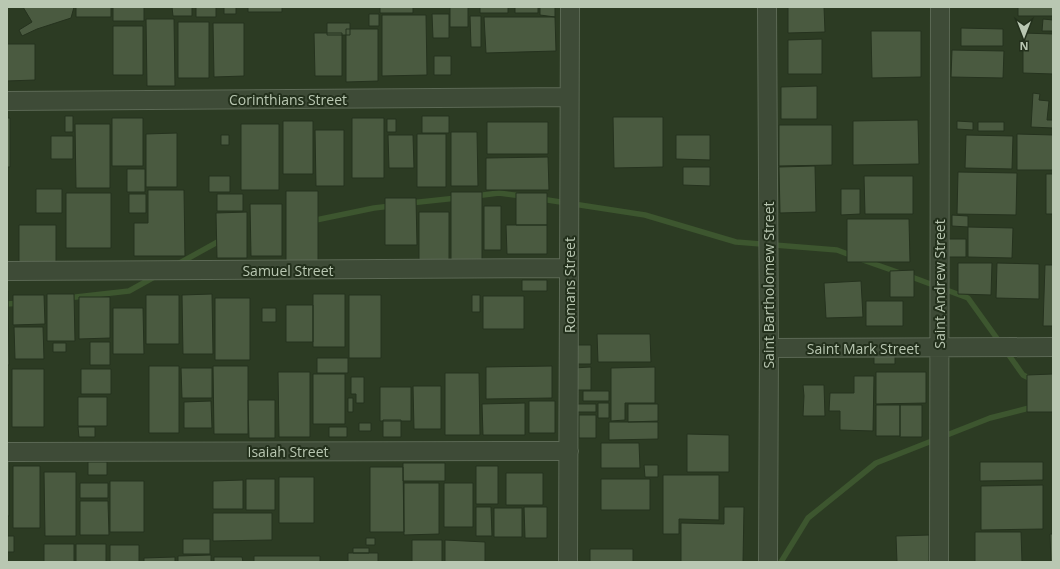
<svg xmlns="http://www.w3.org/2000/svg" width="1060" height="569" font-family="'Open Sans',sans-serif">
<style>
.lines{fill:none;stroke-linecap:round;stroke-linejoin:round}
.stream{stroke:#3d562f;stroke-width:5.5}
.building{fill:#4a5a40;stroke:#25321e}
.minor-casing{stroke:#5c6955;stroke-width:20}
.minor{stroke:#3e4b37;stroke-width:18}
.labels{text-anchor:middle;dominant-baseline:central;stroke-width:4;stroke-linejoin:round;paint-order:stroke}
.street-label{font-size:14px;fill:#b9c7b2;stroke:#23301c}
</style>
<rect width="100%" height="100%" fill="#2c3b23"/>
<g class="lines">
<!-- stream -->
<path class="stream" d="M475,196l24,-3 23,3
M541,199l104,16 91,27 101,8 16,6
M410,203l47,-5
M311,221l63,-13 17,-2
M863,260l37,13
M176,265l47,-26
M909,276l59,22 33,46
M67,298l62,-7 27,-15
M7,304l14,-1
M1006,351l17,24 10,5
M781,562l27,-44 68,-55 114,-45 43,-11"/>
</g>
<!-- building -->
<path class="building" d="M23,7h51l-3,11 -34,11 -15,7 -3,-6 13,-8z
M76,7h35v10h-35z
M113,7h31v14h-31z
M172,7h20v9h-19z
M196,7h20v10h-20z
M224,7h12v7h-12z
M248,7h34v5h-34z
M380,7h33v6h-33z
M450,7h18v20h-18z
M480,7h28v6h-28z
M515,7h23v6h-23z
M540,7h15v10l-15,-2z
M788,7h36l1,25 -37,1z
M1018,7h35v9h-35z
M369,14h10v12h-10z
M432,14h17v24h-16z
M382,15h44l1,60 -45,1z
M470,16h11v31h-10z
M484,17h71l1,34 -70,2z
M146,19h28l1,67h-28z
M1043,19l10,1v11h-11z
M178,22h31v56h-31z
M213,23h31v53l-30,1z
M327,23h23v12h-23z
M113,26h30v49h-30z
M961,28l42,1v17h-42z
M346,29h32v52l-32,1z
M871,31h50v46l-49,1z
M314,33h28v43h-27z
M1023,33l30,1v40l-30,-1z
M822,39v35h-34v-34z
M7,44h28v36l-28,1z
M952,50l52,1 -1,27 -52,-1z
M434,56h17v19h-17z
M817,86v33h-36v-32z
M1033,93l7,1 -1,6 10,1 -2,19h6v8l-22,-1z
M65,116h8v16h-8z
M422,116h27v17h-27z
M613,117h50v50l-49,1z
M7,118h3v49h-3z
M112,118h31v48h-31z
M352,118h32v60h-32z
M387,119h9v13h-9z
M918,120l1,44 -66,1v-44z
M283,121h30v53h-30z
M957,121l16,1v8l-16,-1z
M487,122h61v32h-61z
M978,122h26v9h-26z
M75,124h35v64h-34z
M241,124h38v66h-38z
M779,125h53v40l-53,1z
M315,130h29v56h-28z
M451,132h26l1,54h-27z
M177,133v54h-31v-53z
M417,134h29v53h-29z
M1017,134l36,1v35h-36z
M221,135h8v10h-8z
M388,135h25l1,33h-25z
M676,135h34v25l-34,-1z
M966,135l47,1 -1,33 -47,-1z
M51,136h22v23h-22z
M548,157l1,33h-63v-32z
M815,166l1,46 -36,1 -1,-46z
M683,167h27v19l-27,-1z
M127,169h18v23h-18z
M958,172l59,1 -1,42 -59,-1z
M1046,174h7v40h-7z
M209,176h21v16h-21z
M864,176h49v38h-48z
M36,189h26v24h-26z
M841,189h19v25l-19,1z
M148,190h36l1,66h-51v-33h14z
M286,191h32v71h-32z
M451,192h31v72h-31z
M66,193h45v55h-45z
M516,193h31v32h-31z
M129,194h17v19h-17z
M217,194h26v17h-26z
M385,198h31l1,47h-32z
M250,204h32v52h-31z
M484,206h17v44h-17z
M247,212v46h-30l-1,-45z
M419,212h30v49h-30z
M952,215l16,1v11l-16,-1z
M847,219h62l1,43h-63z
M19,225h37v38h-37z
M506,225h41v29h-40z
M968,227l45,1 -1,30 -44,-1z
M948,239h18v18h-18z
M958,263h34l-1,32 -33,-1z
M997,263l42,1v35l-43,-1z
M1045,265h8v61h-10z
M914,270v27h-24v-26z
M522,280h25v11h-25z
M861,281l2,36 -37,1 -2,-35z
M7,291h1l1,74h-2z
M47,294h27l1,47h-28z
M212,294l1,60h-30l-1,-59z
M313,294h32v53h-32z
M13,295h31l1,29 -32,1z
M146,295h33v49h-33z
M349,295h32v63h-32z
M472,295h8v17h-8z
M483,296h41v33h-41z
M79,297h31v41l-31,1z
M215,298h35v62h-35z
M866,301h37v25h-37z
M286,305h27v37h-27z
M113,308h30l1,46h-31z
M262,308h14v14h-14z
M14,327h29l1,32h-29z
M597,334h53l1,28h-53z
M90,342h20v23h-20z
M53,343h13v9h-13z
M575,345h16v19h-16z
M874,355h21v9h-21z
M317,358h31v15h-31z
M149,366h30v67h-30z
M213,366h35v68h-34z
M552,366v32l-66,1v-32z
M591,367v23h-18v-22z
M655,367v36h-30v17l-14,1v-53z
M181,368h31v30h-30z
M12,369h32v58h-32z
M81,369h30v25h-30z
M278,372h32v65h-31z
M876,372h50v31l-50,1z
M445,373h34l1,62h-35z
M313,374h32v50h-32z
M1053,374v38h-26v-37z
M854,376h20l-1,55 -33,-1v-19h-11l1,-18h24z
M351,377h13v26h-8v-9h-5z
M803,385h21l1,31h-22l1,-20z
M413,386h28v43h-27z
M380,387h31v34h-31z
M583,391h26v10h-26z
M78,397h29v29h-29z
M348,398h5v14h-5z
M248,400h27v38h-26z
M211,401l1,27h-28v-26z
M529,401h26v32h-26z
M525,403v32h-42l-1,-31z
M598,403h11v15h-11z
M575,404h21v8h-21z
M628,404h30v17l-30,1z
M876,405h24v31h-24z
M900,405h22v32h-22z
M579,415h17v23h-17z
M383,420h18v17h-18z
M609,422h49v17l-49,1z
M359,423h12v8h-12z
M78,427h17v10h-16z
M329,427h18v10h-18z
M687,434l42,1v37h-42z
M601,443h38l1,25h-39z
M7,461h2v55h-2z
M88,462h19v13h-19z
M980,462h63v18l-63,1z
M403,463h42v18h-42z
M644,465h14v12h-13z
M13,466h27v62h-27z
M476,466h22v38h-22z
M370,467h33l1,65h-34z
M44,472h32v64h-31z
M506,473h37v32h-37z
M663,475h56v45l-40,-1v15h-16z
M279,477h35v46h-35z
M246,479h29v31h-29z
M601,479h49v31h-49z
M243,480v29h-30v-28z
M110,481h34v51h-34z
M80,483h28v15h-28z
M404,483h35v51l-35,1z
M444,483h29v44h-29z
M1043,485v44l-62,1v-44z
M80,501h28l1,34h-29z
M476,507h15l1,29h-16z
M524,507h23v31h-22z
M724,507h20l-1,55h-62v-39l43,1z
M494,508h28v29h-28z
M213,513h59v27l-59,1z
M975,532h46l1,30h-47z
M1050,534h3v28h-2z
M929,535v27h-32l-1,-26z
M7,536h7v16h-7z
M366,538h9v7h-9z
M183,539h27v15h-27z
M412,540h30v22h-30z
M445,540l40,2v20h-40z
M44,544h30v18h-30z
M76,544h30v18h-30z
M110,545h29v17h-29z
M353,548h16v5h-16z
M590,549h43v13h-43z
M348,553h30v9h-30z
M211,555v7h-33v-6z
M254,556h66v6h-66z
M175,557v5h-31v-4z
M214,557h28l1,5h-29z"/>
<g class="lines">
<defs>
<path id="minor" d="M767,7l2,341 -1,214
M7,101l562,-4
M7,271l562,-3
M769,348l284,-1
M7,452l562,-1
M568,562l2,-555
M939,562l1,-555"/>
</defs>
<!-- minor casing -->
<use href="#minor" class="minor-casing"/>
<!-- minor -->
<use href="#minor" class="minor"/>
</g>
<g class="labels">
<!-- street labels -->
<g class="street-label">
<text x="288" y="99">Corinthians Street</text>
<text x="288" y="270">Samuel Street</text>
<text transform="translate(939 284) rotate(-90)">Saint Andrew Street</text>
<text transform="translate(569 285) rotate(-90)">Romans Street</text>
<text transform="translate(768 285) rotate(-90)">Saint Bartholomew Street</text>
<text x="863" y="348">Saint Mark Street</text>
<text x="288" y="451">Isaiah Street</text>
</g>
</g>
<!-- border -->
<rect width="1060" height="569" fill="none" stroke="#b9c7b2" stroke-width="16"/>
<!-- north arrow -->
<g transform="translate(1024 36) rotate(180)" stroke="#23301c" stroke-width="3" paint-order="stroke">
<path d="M0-3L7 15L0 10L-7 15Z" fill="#b9c7b2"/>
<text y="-6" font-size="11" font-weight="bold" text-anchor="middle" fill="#b9c7b2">N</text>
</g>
</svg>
